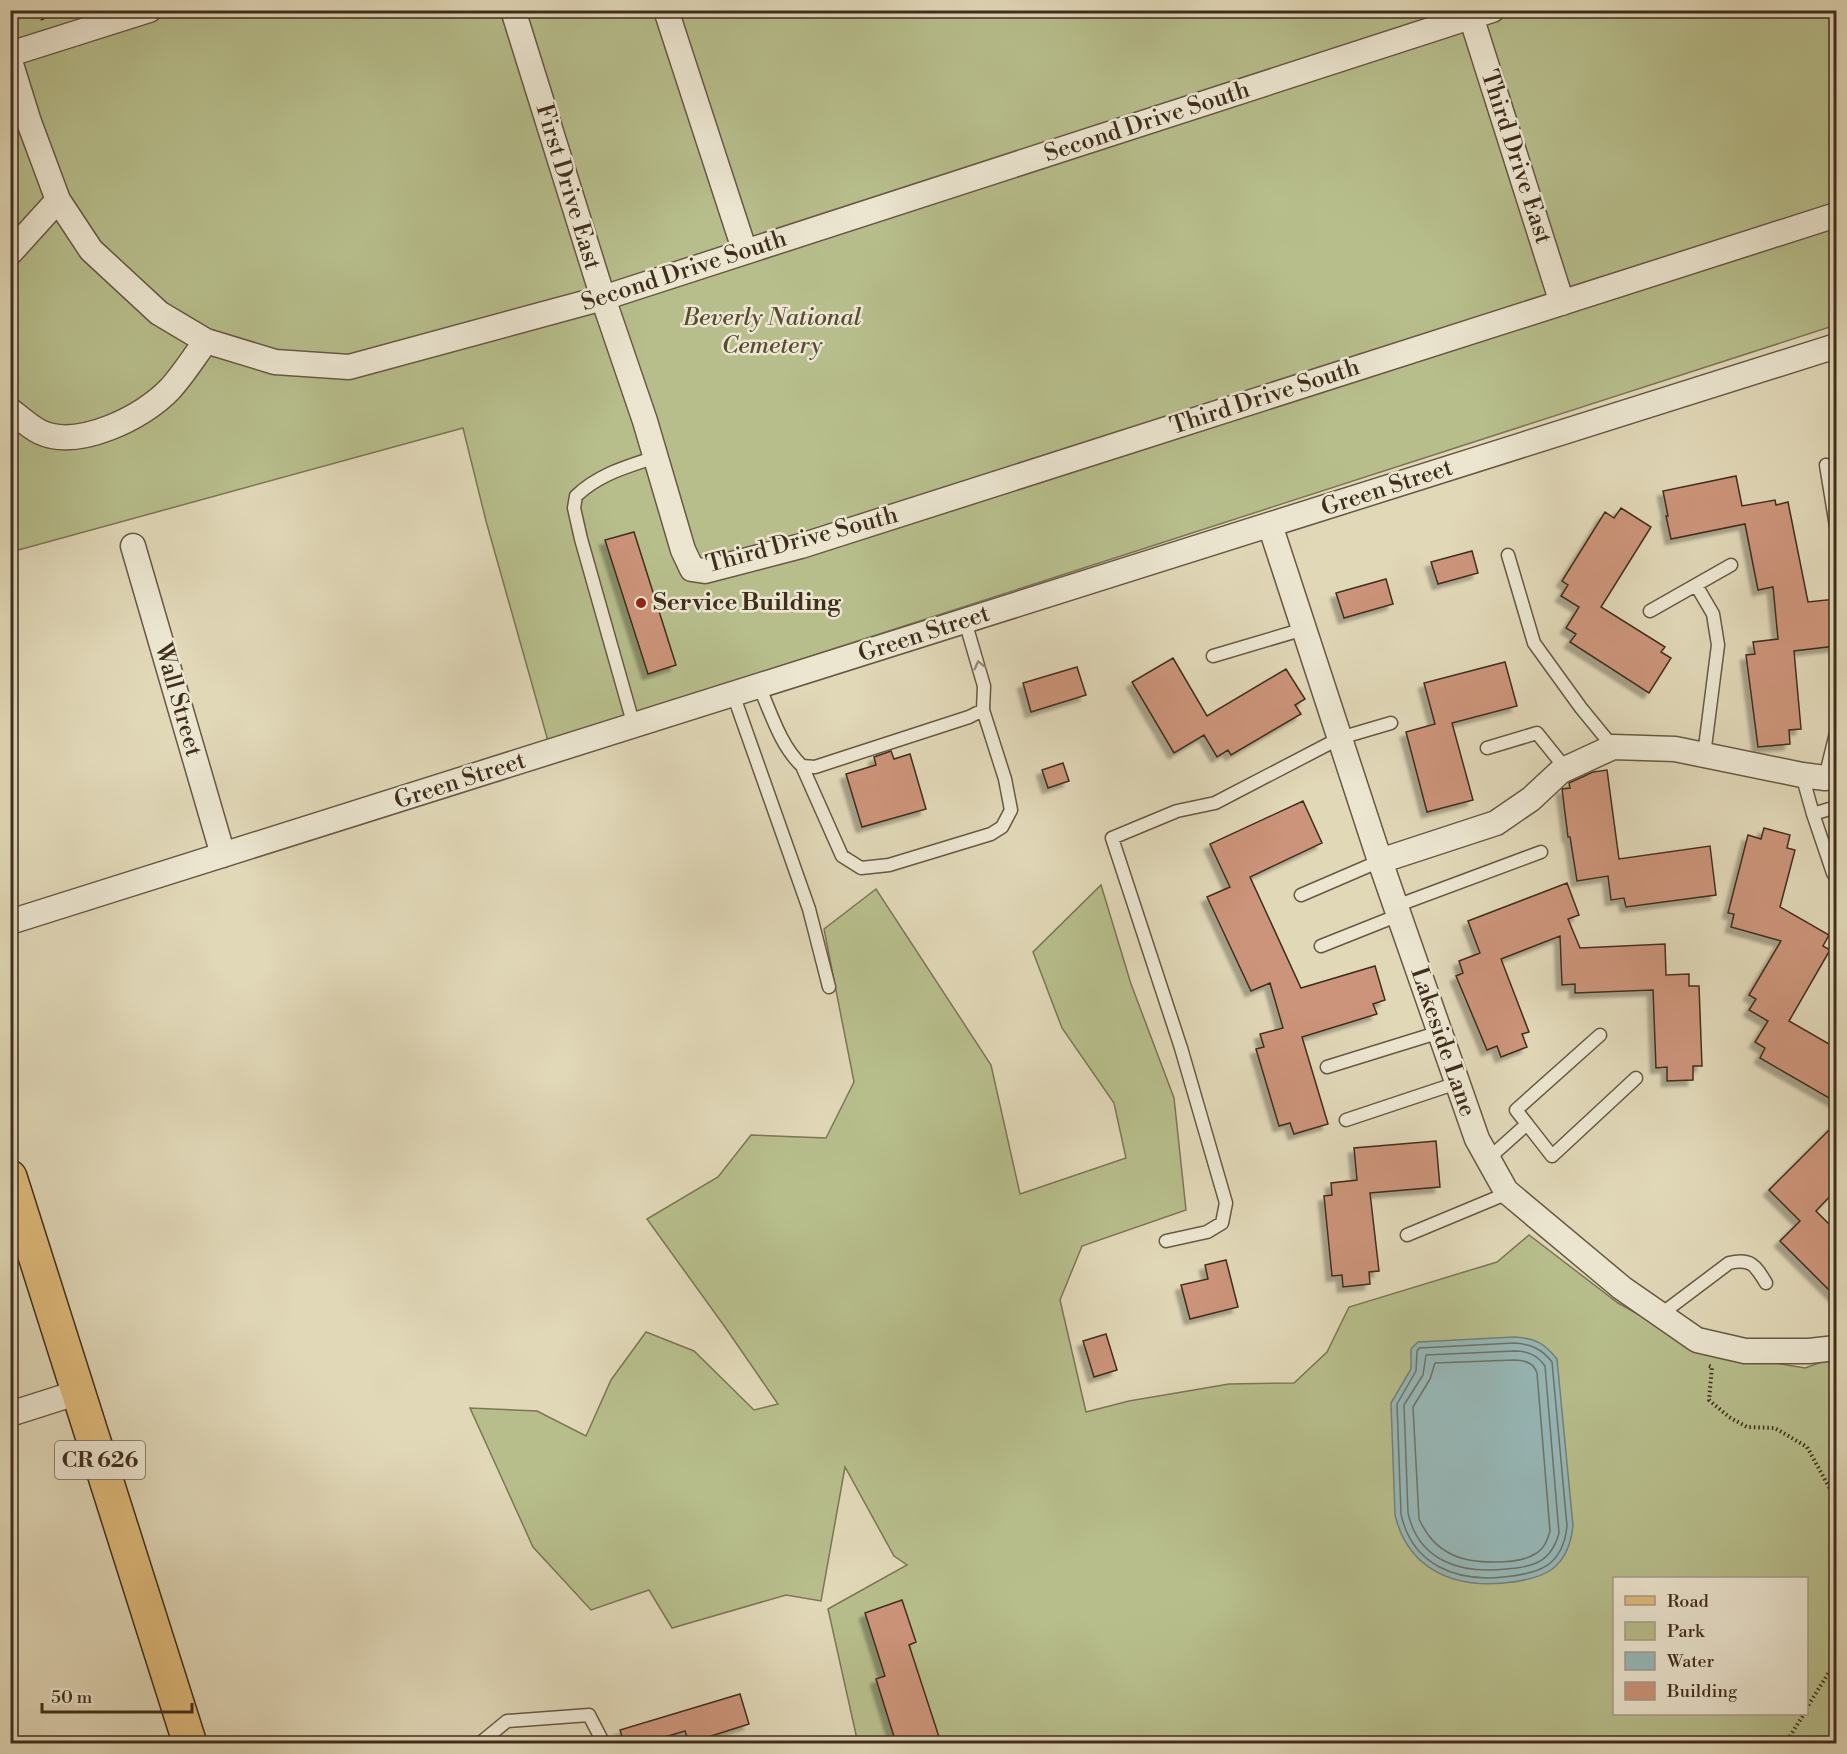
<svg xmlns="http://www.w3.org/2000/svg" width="1847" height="1754" font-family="'Libre Bodoni',serif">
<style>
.green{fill:#b7be8c;stroke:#7c7654;stroke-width:1.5;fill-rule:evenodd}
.water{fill:#97b8b8;stroke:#74817a;stroke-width:1.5}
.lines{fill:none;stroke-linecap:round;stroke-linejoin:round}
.shore{stroke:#6c736a;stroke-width:1.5}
.building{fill:#cc947a;stroke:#402e1c;stroke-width:1.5;filter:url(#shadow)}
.service-casing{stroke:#685843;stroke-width:15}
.minor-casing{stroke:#685843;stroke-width:27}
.primary-casing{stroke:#402e1c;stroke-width:36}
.path{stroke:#402e1c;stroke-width:4;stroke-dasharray:1.5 3;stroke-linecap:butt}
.service{stroke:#ece6d1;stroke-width:12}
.minor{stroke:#ece6d1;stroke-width:24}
.primary{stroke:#e0bc7c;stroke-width:33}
.oneway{stroke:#968a76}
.poi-dot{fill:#8f2418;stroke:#ece6d1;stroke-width:2}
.labels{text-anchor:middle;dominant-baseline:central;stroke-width:5;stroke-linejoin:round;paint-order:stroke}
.shield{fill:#ece6d1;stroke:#746552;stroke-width:1.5}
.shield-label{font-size:22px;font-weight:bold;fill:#402e1c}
.street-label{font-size:24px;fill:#402e1c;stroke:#ece6d1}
.park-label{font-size:24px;font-style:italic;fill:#584b32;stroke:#ece6d1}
.poi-label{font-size:24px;font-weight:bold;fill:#402e1c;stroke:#ece6d1;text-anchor:start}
</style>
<defs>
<filter id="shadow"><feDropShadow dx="-5.5" dy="5.5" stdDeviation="1.5" flood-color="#0004"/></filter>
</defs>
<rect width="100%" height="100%" fill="#e1d8b8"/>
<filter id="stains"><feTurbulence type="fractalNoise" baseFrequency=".00333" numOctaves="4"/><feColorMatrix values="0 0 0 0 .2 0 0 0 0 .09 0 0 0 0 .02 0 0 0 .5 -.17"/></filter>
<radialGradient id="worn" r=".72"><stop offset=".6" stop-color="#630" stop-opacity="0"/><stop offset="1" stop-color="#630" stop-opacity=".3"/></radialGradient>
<!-- green -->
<path class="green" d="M11,11h1825v314l-1288,416 -62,-220 -23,-93 -452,124z
M1101,885l30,99 43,114 12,112 -104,36 -22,54 26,112 43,-11 100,-17 65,-1 33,-31 22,-45 148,-45 32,-27 89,68 86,48 101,17 31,-11v386h-990l11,-4 -29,-130 79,-44 -13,-9 -49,-89 -24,134 -35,-6 -114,33 -23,-38 -58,20 -58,-63 -63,-139 67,3 49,25 25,-56 35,-48 48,19 60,59 24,-6 -53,-77 -78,-108 71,-42 33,-42 75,3 28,-56 -30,-153 52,-40 115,176 29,129 106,-36 -12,-55 -52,-75 -29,-76zM1614,1578h192v136h-192z"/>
<!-- water -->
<path class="water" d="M1514,1337c21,1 30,6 43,22l16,167c-5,44 -29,53 -69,57 -51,5 -96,-14 -109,-68l-4,-112 20,-34v-20l7,-7z"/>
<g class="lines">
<!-- shore -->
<path class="shore" d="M1514,1343c17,1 28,6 38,19l15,164c-4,40 -28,48 -64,51 -47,5 -91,-12 -102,-63l-4,-110 19,-33 1,-20 2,-3z
M1514,1351c14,0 23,4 31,15l14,167c-8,29 -25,34 -53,36 -44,5 -87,-7 -98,-56l-4,-108 19,-30 3,-20z
M1514,1360c10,0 20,2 23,13l13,158c-3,10 -6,18 -15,23 -17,11 -64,10 -82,1 -17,-8 -26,-19 -34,-36l-6,-112 17,-28 5,-16z"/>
</g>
<!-- building -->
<path class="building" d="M1736,476l6,30 33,-6 1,5 12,-3 20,100 28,-3v47l-42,5 7,78 -12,1 1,14 -32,3 -12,-92 9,-1 -2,-12 25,-3 -5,-52 -15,3 -13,-66 -74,15 -5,-23h2l-5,-25z
M1621,508l30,19 -50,80 64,40 -4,5 10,6 -22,35 -79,-51 6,-8 -10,-6 13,-21 -18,-11 7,-11 -6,-4 43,-69 9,6z
M634,532l42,133 -28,9 -43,-134z
M1472,551l6,22 -40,11 -7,-22z
M1386,579l7,25 -49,14 -8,-25z
M1173,658l34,58 79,-47 19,30 -10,6 6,9 -70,41 -3,-5 -11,7 -13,-22 -30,18 -42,-71z
M1505,662l12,44 -65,17 21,77 -46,12 -21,-80 29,-8 -11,-41z
M1077,667l9,28 -55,17 -8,-29z
M891,751l3,8 16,-5 16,55 -64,18 -16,-53 30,-9 -2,-8z
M1063,763l6,18 -21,7 -6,-18z
M1607,770l12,89 91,-13 6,49 -90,12 -2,-9 -13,2 -3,-24 -31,5 -7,-44h-2l-6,-48 8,-1 -1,-5 24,-11z
M1303,801l19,42 -72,34 51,111 74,-22 10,34 -12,4 4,10 -75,23 26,87 -34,10 -4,-11 -11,3 -23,-77 8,-2 -4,-13 23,-6 -13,-45 -19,8 -44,-94 23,-10 -20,-43z
M1764,828l26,7 -3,13 8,2 -15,57 49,28 -6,11 7,4 -41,71 47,27v54l-76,-44 5,-10 -10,-6 13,-21 -19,-11 7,-11 -7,-4 32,-54 -50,-14 3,-13 -6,-1 20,-78 13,4z
M1567,883l12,32 -11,4 12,29 85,-4 1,31 23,-1v12h10l3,80h-9v14l-26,1v-14l-11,1 -3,-78 -78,3v-9l-13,1 -2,-49 -59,23 28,73 -7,2 5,13 -26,10 -4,-11 -10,4 -31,-74 7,-3 -4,-12 21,-8 -12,-32z
M1836,1123v67l-20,21 20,20v66l-56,-56 20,-20 -31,-31z
M1436,1141l4,46 -70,6 9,78 -10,1 1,12 -27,3 -1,-12 -10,1 -8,-80 8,-1 -1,-12 26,-3 -3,-32z
M1226,1260l12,47 -48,12 -9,-34 27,-6 -3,-14z
M1106,1334l11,36 -23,7 -11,-36z
M902,1600l14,42 -7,3 32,98h-45l-20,-64 9,-3 -20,-63z
M740,1694l9,30 -60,19 -4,-12 -40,12h-21l-4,-13z"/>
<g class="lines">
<defs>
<path id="service" d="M1826,465l10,61
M1508,555l26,88 47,65 32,39
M1696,585l17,29 5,31 -14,110
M1650,611l81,-46
M1213,656l91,-27
M759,686c12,27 21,59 43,80l13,1 154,-50 14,-7
M733,694l76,215 20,78
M634,726l-53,-187 -7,-31 2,-12c23,-22 50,-29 80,-39
M1487,748l50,-15 29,36
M802,766l40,90 19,12 28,-3 102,-31 11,-7 9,-17 -6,-31 -22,-69 1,-24 -19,-65
M1802,775l11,39 20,59 3,5
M1825,778l11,-45
M1813,814l23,-7
M1301,895l79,-34
M1396,906l145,-54
M1321,946l78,-31
M1327,1067l113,-35
M1346,1120l111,-37
M1527,1124l25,32 84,-78
M1488,1159l39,-35 -11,-14 84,-75
M1407,1235l101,-42
M1166,1241l41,-9 15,-9 4,-20 -45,-155 -69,-210 65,-27 38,-8 125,-65 51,-15
M1660,1315l69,-52c22,-5 26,2 37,20
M479,1744l28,-23 82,-6 15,29"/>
<path id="minor" d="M513,10l90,288 42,123 38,129 9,19 13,2 96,-25 1035,-331
M666,10l79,242
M1469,10l93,293
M10,54l139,-44
M10,61l19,61 29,78 33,50 68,63 47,28 69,21 74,5 254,-69 889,-288
M10,253l48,-53
M10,410c10,8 20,17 30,22 38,18 104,-15 130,-43 13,-14 24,-32 36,-48
M1270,525l110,336 97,278 29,52 116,97 75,52 48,11h64l27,-3
M133,546l90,309
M1380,861l116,-38 35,-24 30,-28 52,-24 62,2 127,26 23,3 11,-1
M10,922l1826,-576
M10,1414l69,-22"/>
<path id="primary" d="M10,1177l180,567"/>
</defs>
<!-- service casing -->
<use href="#service" class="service-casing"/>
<!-- minor casing -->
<use href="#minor" class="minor-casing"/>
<!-- primary casing -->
<use href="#primary" class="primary-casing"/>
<!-- path -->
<path class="path" d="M40,10l3,11
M10,13l8,-3
M1709,1366l3,1 -3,33 20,17 18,10 28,1 32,19 27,49 2,14
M1806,1709l30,-48
M1785,1744l19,-30"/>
<!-- service -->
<use href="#service" class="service"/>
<!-- minor -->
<use href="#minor" class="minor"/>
<!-- primary -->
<use href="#primary" class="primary"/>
</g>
<!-- one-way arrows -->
<defs><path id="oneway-chevron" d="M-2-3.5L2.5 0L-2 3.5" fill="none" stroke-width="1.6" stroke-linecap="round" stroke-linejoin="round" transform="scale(1.5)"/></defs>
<use class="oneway" href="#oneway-chevron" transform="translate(979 665) rotate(-104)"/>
<!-- markers -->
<circle class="poi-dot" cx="641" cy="603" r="6"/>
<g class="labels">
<!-- shield labels -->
<rect class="shield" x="55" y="1441" width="90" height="38" rx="4.5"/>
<g class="shield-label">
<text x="100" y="1460">CR 626</text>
</g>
<!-- street labels -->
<g class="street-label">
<text transform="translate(1147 122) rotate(-18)">Second Drive South</text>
<text transform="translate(1516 157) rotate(72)">Third Drive East</text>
<text transform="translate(568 187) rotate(73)">First Drive East</text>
<text transform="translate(684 271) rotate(-18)">Second Drive South</text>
<text transform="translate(1265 397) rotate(-18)">Third Drive South</text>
<text transform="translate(1387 488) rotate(-18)">Green Street</text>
<text transform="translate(802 540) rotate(-15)">Third Drive South</text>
<text transform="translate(924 634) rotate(-18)">Green Street</text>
<text transform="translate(178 700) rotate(74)">Wall Street</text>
<text transform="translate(460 781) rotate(-18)">Green Street</text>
<text transform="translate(1443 1042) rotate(71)">Lakeside Lane</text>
</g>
<!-- park labels -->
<g class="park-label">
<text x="772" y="318">Beverly National<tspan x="772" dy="28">Cemetery</tspan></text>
</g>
<!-- poi labels -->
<g class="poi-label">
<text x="653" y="603">Service Building</text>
</g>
</g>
<!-- margin -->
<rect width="1847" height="1754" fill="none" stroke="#e1d8b8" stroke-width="36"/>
<rect x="12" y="12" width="1823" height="1730" fill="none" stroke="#402e1c" stroke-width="3"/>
<rect x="18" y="18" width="1811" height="1718" fill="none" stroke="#402e1c" stroke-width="1.5"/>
<!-- legend -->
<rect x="1613" y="1577" width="195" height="138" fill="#ece6d1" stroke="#a79c89" stroke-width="1.5"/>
<rect x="1625" y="1596" width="30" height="9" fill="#e0bc7c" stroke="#a79c89" stroke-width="1.5"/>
<text x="1667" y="1607" font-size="18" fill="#402e1c">Road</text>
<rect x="1625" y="1622" width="30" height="18" fill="#b7be8c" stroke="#a79c89" stroke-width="1.5"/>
<text x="1667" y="1637" font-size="18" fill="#402e1c">Park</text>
<rect x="1625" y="1652" width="30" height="18" fill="#97b8b8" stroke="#a79c89" stroke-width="1.5"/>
<text x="1667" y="1667" font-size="18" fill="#402e1c">Water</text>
<rect x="1625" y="1682" width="30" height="18" fill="#cc947a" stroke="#a79c89" stroke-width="1.5"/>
<text x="1667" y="1697" font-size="18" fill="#402e1c">Building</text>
<!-- scale -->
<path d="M42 1703v9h150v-9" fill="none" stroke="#402e1c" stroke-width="3"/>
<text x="51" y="1703" font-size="18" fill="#402e1c" stroke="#ece6d1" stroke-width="4.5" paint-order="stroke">50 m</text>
<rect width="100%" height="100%" filter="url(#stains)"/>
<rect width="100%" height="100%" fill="url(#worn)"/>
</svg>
